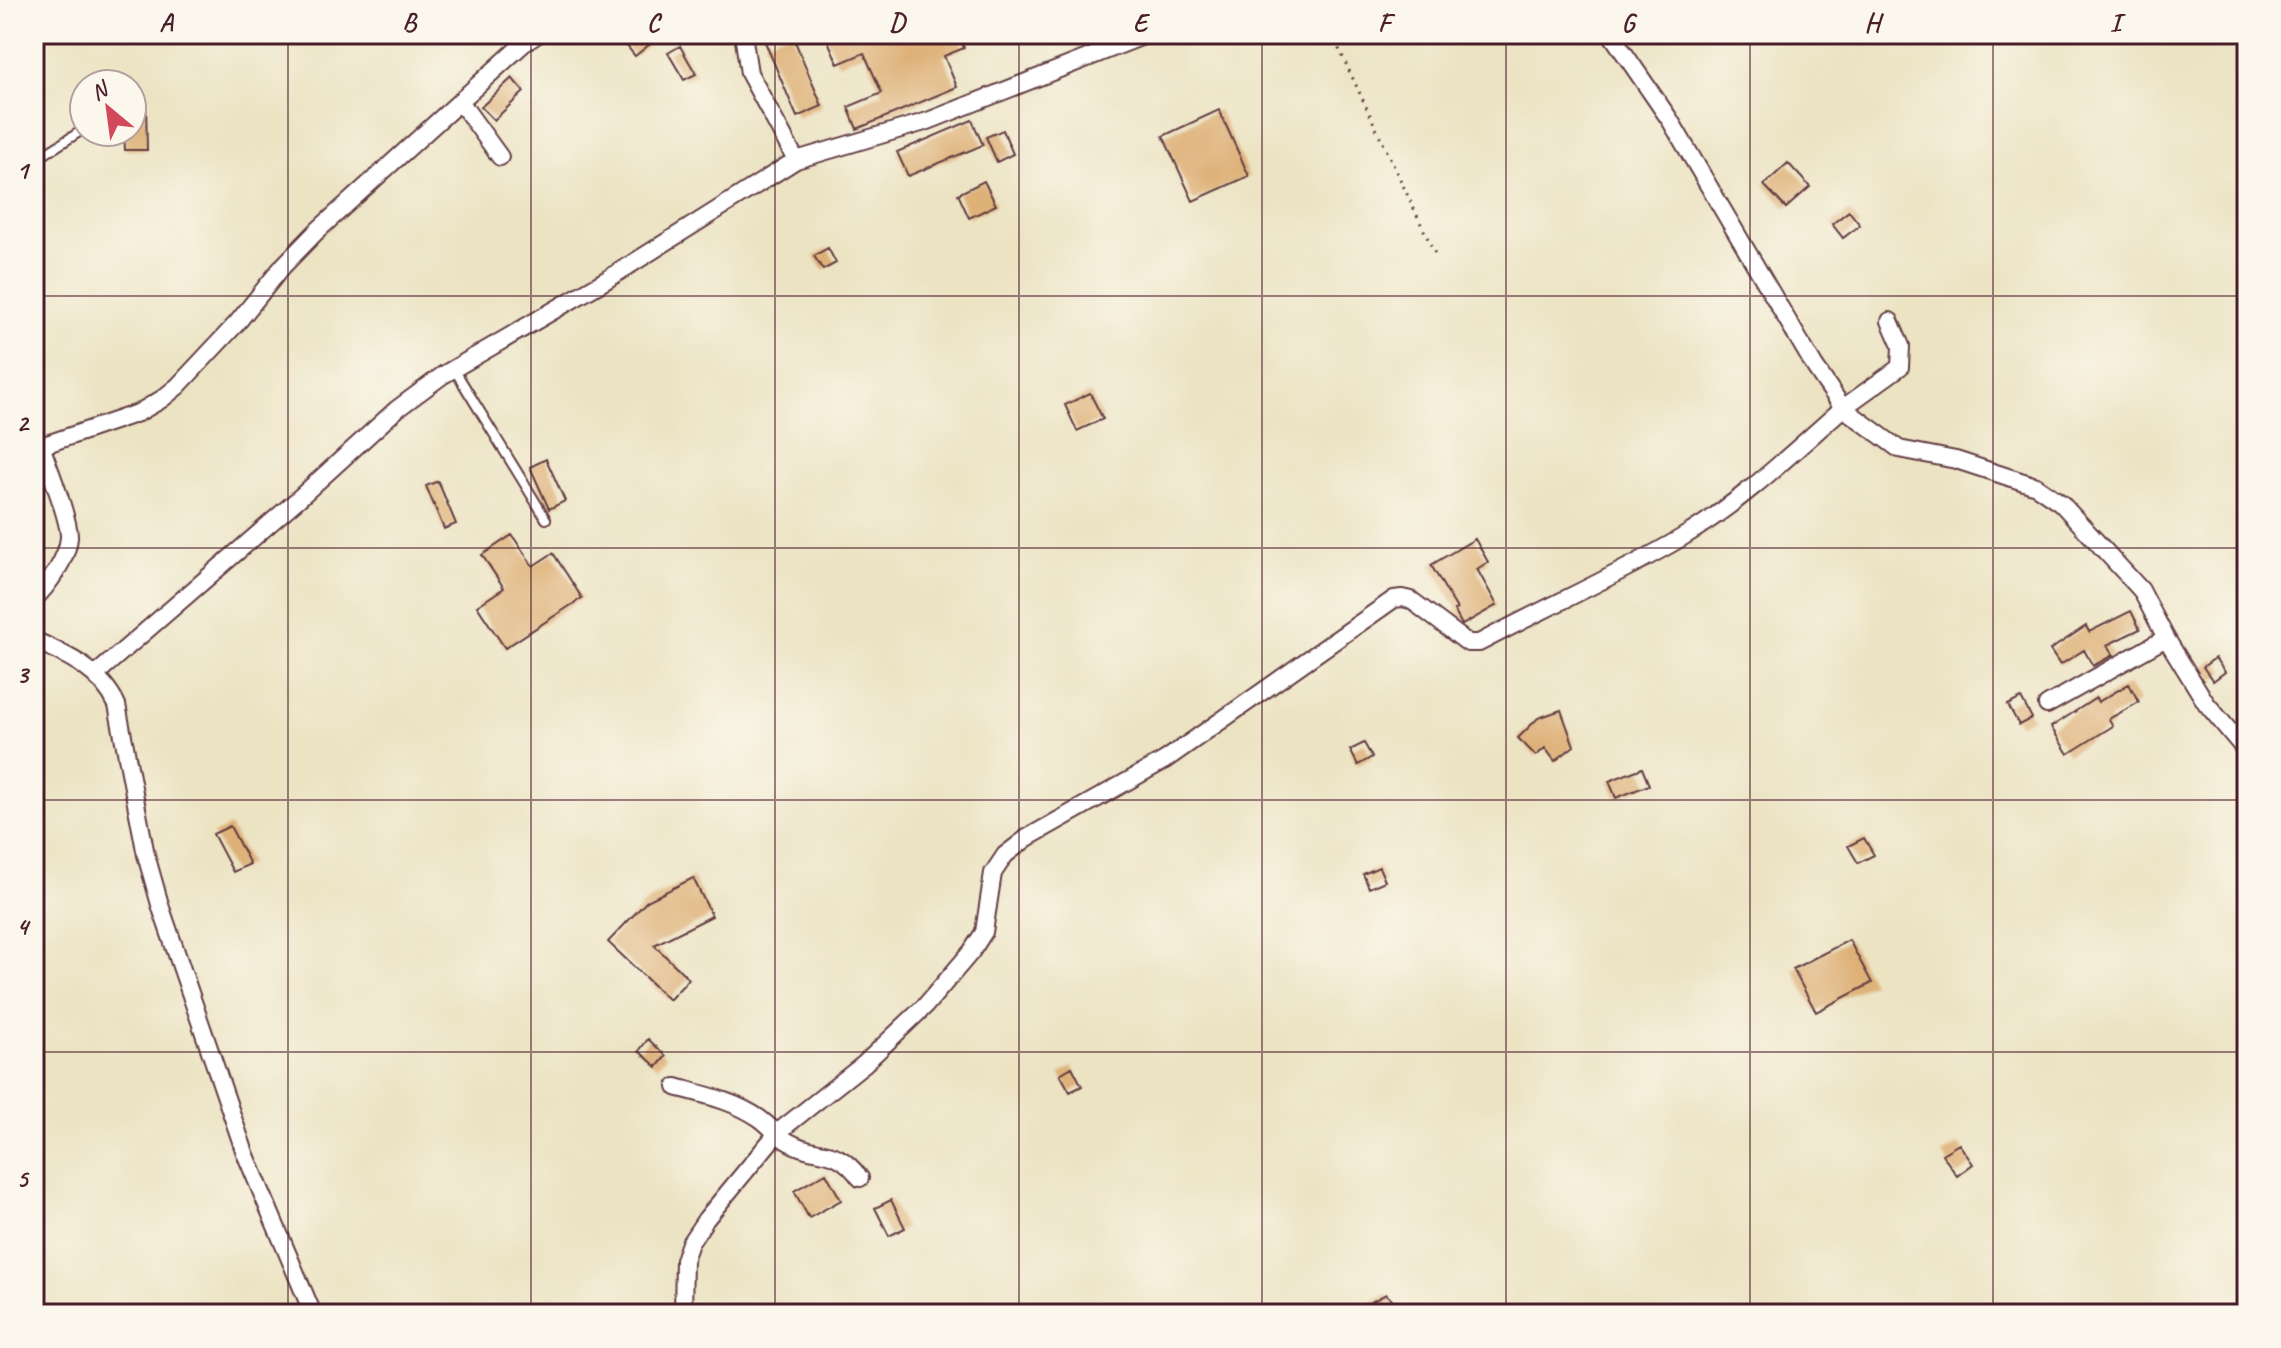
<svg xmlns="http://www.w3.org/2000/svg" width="2281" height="1348" font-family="Caveat,sans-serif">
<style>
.building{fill:#deb178}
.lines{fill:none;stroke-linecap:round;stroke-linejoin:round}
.service-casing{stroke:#623c42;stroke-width:12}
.minor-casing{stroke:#623c42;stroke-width:20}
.path{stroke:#623c42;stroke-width:3;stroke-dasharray:2 6;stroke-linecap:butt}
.service{stroke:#fff;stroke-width:8}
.minor{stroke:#fff;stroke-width:16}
.grid{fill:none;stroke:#4a1f2b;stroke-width:2;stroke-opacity:0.55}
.neatline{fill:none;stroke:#4a1f2b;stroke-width:3}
.grid-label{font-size:26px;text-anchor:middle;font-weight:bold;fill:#4a1f2b}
</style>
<rect width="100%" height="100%" fill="#fbf7ec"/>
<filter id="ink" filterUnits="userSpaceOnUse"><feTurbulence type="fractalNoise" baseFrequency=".0125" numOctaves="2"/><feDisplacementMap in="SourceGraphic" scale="16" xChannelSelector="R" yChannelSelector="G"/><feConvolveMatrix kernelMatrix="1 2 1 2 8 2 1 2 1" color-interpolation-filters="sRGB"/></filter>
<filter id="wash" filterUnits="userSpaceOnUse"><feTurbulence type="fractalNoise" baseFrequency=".006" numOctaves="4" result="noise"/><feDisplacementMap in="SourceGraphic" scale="32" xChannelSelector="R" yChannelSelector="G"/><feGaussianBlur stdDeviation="1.8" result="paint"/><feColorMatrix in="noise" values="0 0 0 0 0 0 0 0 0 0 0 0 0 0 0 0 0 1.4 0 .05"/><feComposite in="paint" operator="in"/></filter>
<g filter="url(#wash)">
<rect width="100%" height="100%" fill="#ece3c3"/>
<g id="blocks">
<!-- building -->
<path class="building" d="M631,34h11l8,10 -15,12 -12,-15z
M784,34h8l30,72 -25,11 -32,-75z
M825,34h133l6,14 -20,8 13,31 -100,42 -9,-22 34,-14 -18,-40 -26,11z
M680,46l16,28 -12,6 -16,-27z
M512,78l12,14 -30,28 -13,-13z
M132,104h14l1,46h-22l-1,-18h8z
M1219,110l30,66 -56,25 -30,-65z
M972,120l11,25 -75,31 -11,-24z
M1003,130l10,24 -16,8 -11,-25z
M1788,163l22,24 -24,21 -22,-23z
M984,181l12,24 -27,13 -11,-24z
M1849,211l11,14 -17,13 -11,-14z
M828,248l8,15 -13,7 -9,-14z
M1090,393l13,26 -26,12 -12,-26z
M546,459l19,42 -16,8 -19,-42z
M438,481l18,43 -12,5 -18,-43z
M512,535l21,31 20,-13 29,45 -77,50 -28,-42 27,-18 -22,-33z
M1475,539l13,23 -11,7 20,36 -35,20 -8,-15 3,-1 -26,-44z
M2131,611l9,18 -33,16 6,10 -20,11 -9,-16 -24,15 -10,-15 36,-24 3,6z
M2215,658l10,14 -12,9 -10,-14z
M2129,684l10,18 -30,17 4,7 -45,28 -17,-27 45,-29 2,4z
M2021,698l11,20 -13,7 -11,-20z
M1561,710l13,36 -19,15 -10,-13 -9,8 -18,-18 20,-20z
M1364,743l8,14 -14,8 -8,-15z
M1642,768l7,17 -33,13 -7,-17z
M230,826l20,38 -17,8 -20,-38z
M1864,838l10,17 -16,8 -10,-17z
M1379,867l6,14 -16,7 -6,-14z
M693,878l19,38 -58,29 35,34 -20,21 -61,-58 39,-41z
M1849,940l23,43 -56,29 -23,-43z
M648,1039l18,17 -9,11 -18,-16z
M1072,1067l10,19 -12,6 -10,-18z
M1959,1144l14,20 -16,12 -15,-22z
M826,1173l15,27 -32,18 -15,-27z
M891,1200l14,28 -16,8 -14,-28z
M1386,1294l19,20h-56z"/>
</g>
</g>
<g filter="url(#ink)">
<use href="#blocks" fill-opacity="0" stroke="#623c42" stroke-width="2"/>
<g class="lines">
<defs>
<path id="service" d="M34,161l50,-32
M454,369l92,150"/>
<path id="minor" d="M743,34l6,39 47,87
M1611,34l59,86 145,247 28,41 57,-41 1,-21 -11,-25
M461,103l39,54
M34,436l7,10c7,19 29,75 28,92 -2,21 -21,48 -35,61
M41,446l97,-33 24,-14 16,-13 59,-63 46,-57 34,-35 206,-187 15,-10
M34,640c33,15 67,30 83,65l29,150 15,53 84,245 68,161
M95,675l202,-175 100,-91 46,-34 163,-95 190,-120 132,-39 220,-87
M2047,705l119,-67
M676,1087c29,8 58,14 83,31 10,7 19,18 30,24 29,17 45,1 71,36
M683,1314l1,-54 6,-17 16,-24 72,-87 86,-68 61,-58 46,-54 13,-20 9,-59 12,-18 22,-17 138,-78 229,-161 8,-1 9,2 57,43h11c67,-36 136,-66 202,-105 58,-34 111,-85 162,-130l56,41 57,11 80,26 25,17 80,87 25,48 40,65 41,49"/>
</defs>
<!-- service casing -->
<use href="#service" class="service-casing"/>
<!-- minor casing -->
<use href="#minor" class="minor-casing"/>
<!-- path -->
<path class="path" d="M1332,34l105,224"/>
<!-- service -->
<use href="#service" class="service"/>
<!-- minor -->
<use href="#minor" class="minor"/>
</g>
</g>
<!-- grid -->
<path class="grid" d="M288,34v1280M531,34v1280M775,34v1280M1019,34v1280M1262,34v1280M1506,34v1280M1750,34v1280M1993,34v1280M34,296h2213M34,548h2213M34,800h2213M34,1052h2213"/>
<!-- margin -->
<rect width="2281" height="1348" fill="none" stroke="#fbf7ec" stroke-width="88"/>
<!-- north arrow -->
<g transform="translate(108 108) rotate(331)"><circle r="38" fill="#fbf7ec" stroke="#b4a19f" stroke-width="2"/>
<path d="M0-6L14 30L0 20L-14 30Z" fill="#d1495b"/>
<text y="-12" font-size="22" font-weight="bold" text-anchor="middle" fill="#4a1f2b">N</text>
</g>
<rect x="44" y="44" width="2193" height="1260" class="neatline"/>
<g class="grid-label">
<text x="166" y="31">A</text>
<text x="409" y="31">B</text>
<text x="653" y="31">C</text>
<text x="897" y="31">D</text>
<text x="1140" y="31">E</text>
<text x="1384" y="31">F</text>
<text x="1628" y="31">G</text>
<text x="1872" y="31">H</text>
<text x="2115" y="31">I</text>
<text x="22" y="179">1</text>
<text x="22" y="431">2</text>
<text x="22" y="683">3</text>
<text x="22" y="935">4</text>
<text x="22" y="1187">5</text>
</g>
</svg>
